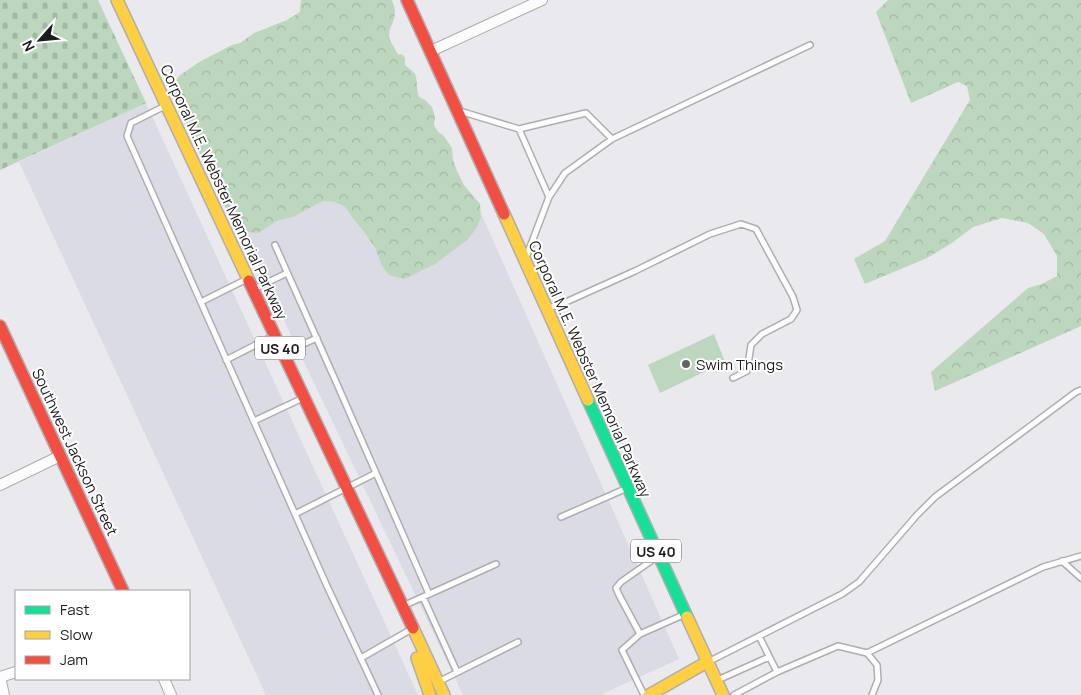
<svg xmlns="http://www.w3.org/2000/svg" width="1081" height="695" font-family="Manrope,sans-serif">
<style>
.built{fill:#dadbe5}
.green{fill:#bcd7bd}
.forest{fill:url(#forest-crowns)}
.cemetery{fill:url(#cemetery-stones)}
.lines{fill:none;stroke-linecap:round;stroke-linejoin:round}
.lane-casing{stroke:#aeaeb1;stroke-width:8}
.street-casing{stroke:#aeaeb1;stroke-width:12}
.fast-casing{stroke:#aeaeb1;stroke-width:14}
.slow-casing{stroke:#aeaeb1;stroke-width:14}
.jam-casing{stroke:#aeaeb1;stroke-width:14}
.lane{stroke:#fcfcfc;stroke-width:5}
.street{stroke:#fcfcfc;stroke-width:10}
.fast{stroke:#16e098;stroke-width:11}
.slow{stroke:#ffcf43;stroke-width:11}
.jam{stroke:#f24e42;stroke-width:11}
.poi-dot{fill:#646467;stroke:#fff;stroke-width:2}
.labels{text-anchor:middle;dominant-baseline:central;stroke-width:4;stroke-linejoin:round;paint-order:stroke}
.shield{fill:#fff;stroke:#606062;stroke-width:1}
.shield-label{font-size:14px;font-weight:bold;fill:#1c1c1e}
.street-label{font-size:15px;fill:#1c1c1e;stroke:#fff}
.poi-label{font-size:15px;fill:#1c1c1e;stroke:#fff;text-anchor:start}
</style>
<defs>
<pattern id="forest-crowns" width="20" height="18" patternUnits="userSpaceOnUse" patternTransform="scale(1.25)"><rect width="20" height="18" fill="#bcd7bd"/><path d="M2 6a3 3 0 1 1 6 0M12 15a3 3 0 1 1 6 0" fill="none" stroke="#a1b8a2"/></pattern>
<pattern id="cemetery-stones" width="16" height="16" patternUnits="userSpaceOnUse" patternTransform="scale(1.25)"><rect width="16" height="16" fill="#bcd7bd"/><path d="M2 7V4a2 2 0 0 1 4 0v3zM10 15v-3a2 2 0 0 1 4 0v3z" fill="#a1b8a2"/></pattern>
</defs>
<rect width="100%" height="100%" fill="#e9e9ee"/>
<!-- built -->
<path class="built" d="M146,103l272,592h-152l-247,-533z
M323,201l12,1 10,5 9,13 11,13 10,15 7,18 94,-37 5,-11 -1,-7 199,448 -79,36h-137l-222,-465 7,2 20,-6 9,-5 16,-4z"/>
<!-- green -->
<path class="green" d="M714,334l11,28 -65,31 -12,-28z"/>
<!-- forest -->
<path class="forest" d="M301,0h91c1,4 3,8 3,12 0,13 -11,19 -3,32 3,4 3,7 7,11l3,-1 3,4v7c3,3 8,6 10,9 3,7 1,15 4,23l6,3 7,7 3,10 -1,8 4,7 6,4 8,12 1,12 4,11 7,14 16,19 1,14 -5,11 -9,11 -32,24 -31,15 -15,-4 -7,-9 -7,-18 -10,-15 -11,-13 -9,-13 -10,-5 -12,-1 -30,16 -16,4 -19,12 -10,-1 -13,-4 -57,-121 -4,-13 -1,-10 7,-9 21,-14 31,-16 8,-2 14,-10 33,-13 13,-8z
M888,0h193v326l-146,65 -4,-19 97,-84 14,-4 15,-8v-20l-13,-22 -16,-11 -26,-5 -29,9 -21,16 -25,15 -62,26 -11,-25 31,-18 85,-141 -3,-14 -9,-4 -47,21 -35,-91z"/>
<!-- cemetery -->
<path class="cemetery" d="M0,0h98l48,103 -146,67z"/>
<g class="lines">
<defs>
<path id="lane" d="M165,106l-34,17 -4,13 200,450 51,109
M463,112l56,17 67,-16 26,26
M519,129l30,68
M275,245l62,139 92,210
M527,255l22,-58 16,-24 47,-34 198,-94
M256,288l31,-15
M201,302l44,-22
M549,308l17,-6 69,-31 75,-37 31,-10 15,5 37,68 4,13 -6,9 -29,15 -11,11 -4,26 -14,7
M285,352l32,-14
M226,360l47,-24
M254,421l49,-23
M295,514l81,-41
M561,517l64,-28
M1062,561l19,17
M423,597l34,75
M405,605l91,-41
M640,634l-21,-39 -3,-7 5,-6 37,-26
M759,636l18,36
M867,653l176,-86 38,-11
M361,658l49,-28
M710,661l132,-67 17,-12 58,-67 18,-18 141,-105 5,-2
M720,679l49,-22
M440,681l78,-39
M644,695l-22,-45 18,-16 43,-19
M734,695l43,-23 61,-26 29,7 10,12 1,15 -6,15"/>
<path id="street" d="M431,51l111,-51
M0,485l60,-29
M0,677l4,18
M0,677l16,-5
M164,679l7,16"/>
<path id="fast" d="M588,400l99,217"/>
<path id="slow" d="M117,0l132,281
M504,214l84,186
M687,617l36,78
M413,628l31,67
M417,658l13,37
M649,695l58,-33"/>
<path id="jam" d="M407,0l97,214
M249,281l164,347
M0,326l123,265"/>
</defs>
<!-- lane casing -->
<use href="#lane" class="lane-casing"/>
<!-- street casing -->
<use href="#street" class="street-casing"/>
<!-- fast casing -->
<use href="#fast" class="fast-casing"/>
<!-- slow casing -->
<use href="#slow" class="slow-casing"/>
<!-- jam casing -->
<use href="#jam" class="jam-casing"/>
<!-- lane -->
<use href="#lane" class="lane"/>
<!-- street -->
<use href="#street" class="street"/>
<!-- fast -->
<use href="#fast" class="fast"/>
<!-- slow -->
<use href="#slow" class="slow"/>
<!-- jam -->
<use href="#jam" class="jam"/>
</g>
<!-- markers -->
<circle class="poi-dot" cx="686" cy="364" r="5"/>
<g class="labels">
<!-- shield labels -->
<g class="shield">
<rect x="255" y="336.5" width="50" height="23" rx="4"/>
<rect x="631" y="539.5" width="50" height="23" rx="4"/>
</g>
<g class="shield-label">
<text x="280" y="348">US 40</text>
<text x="656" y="551">US 40</text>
</g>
<!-- street labels -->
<g class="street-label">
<text transform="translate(224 192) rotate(65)">Corporal M.E. Webster Memorial Parkway</text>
<text transform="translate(590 369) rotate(66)">Corporal M.E. Webster Memorial Parkway</text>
<text transform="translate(75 452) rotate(65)">Southwest Jackson Street</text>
</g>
<!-- poi labels -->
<g class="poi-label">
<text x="696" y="364">Swim Things</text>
</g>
</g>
<!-- legend -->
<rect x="15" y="590" width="175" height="90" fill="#ffffff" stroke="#a4a4a5"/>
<rect x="25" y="606" width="25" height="8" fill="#16e098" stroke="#a4a4a5"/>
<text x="60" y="615" font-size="15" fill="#1c1c1e">Fast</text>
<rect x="25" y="631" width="25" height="8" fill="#ffcf43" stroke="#a4a4a5"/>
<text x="60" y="640" font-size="15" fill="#1c1c1e">Slow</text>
<rect x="25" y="656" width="25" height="8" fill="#f24e42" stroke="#a4a4a5"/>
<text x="60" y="665" font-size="15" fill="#1c1c1e">Jam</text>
<!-- north arrow -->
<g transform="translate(40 40) rotate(243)" stroke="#ffffff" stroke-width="4" paint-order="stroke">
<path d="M0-4L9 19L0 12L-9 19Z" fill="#1c1c1e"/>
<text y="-8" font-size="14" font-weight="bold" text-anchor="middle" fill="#1c1c1e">N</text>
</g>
</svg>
